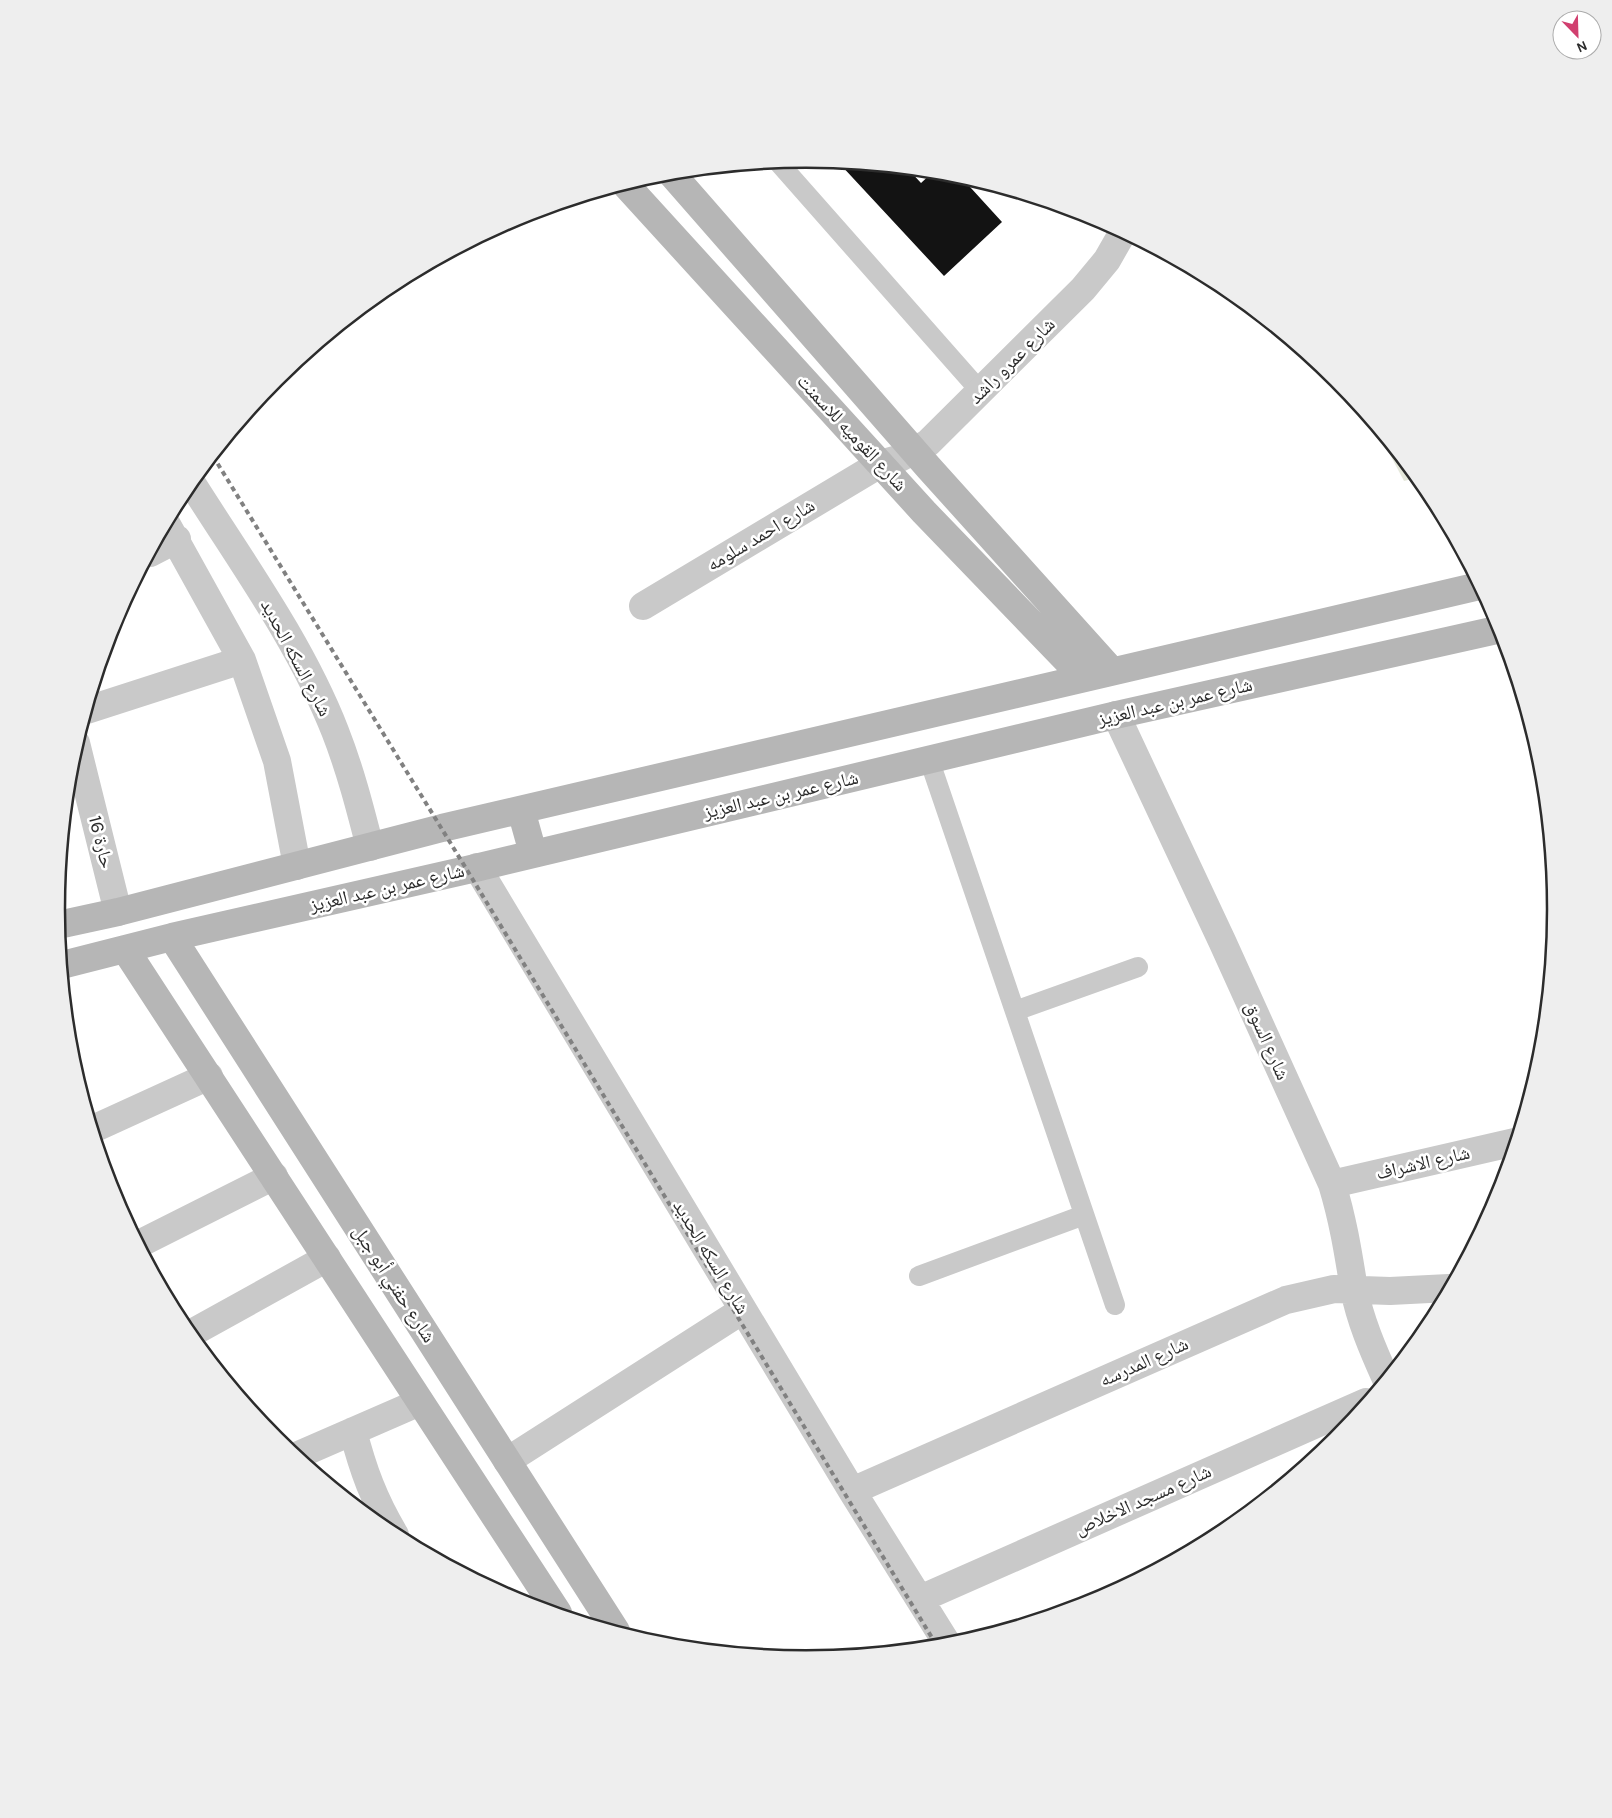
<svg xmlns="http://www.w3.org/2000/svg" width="1612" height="1818" font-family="Karla,'Noto Naskh Arabic',sans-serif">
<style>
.green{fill:#e5e8db}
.building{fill:#131313}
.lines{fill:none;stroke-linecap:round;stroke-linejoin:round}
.lane{stroke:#c9c9c9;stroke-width:20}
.street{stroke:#c9c9c9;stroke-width:28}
.secondary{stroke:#b6b6b6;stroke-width:28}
.rail{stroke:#818181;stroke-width:4;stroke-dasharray:5 4;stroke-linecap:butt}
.labels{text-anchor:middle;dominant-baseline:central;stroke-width:5;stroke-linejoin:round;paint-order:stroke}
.street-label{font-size:19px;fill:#2c2c2c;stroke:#fff}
.rim{fill:none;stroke:#2c2c2c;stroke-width:2.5}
</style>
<rect width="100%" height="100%" fill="#fff"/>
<!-- green -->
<path class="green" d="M1376,428l41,50 -13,3z"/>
<!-- building -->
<path class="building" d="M839,163l69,6 13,14 12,-11 27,4 42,46 -58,54z"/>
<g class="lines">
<!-- lane -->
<path class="lane" d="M778,162l203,230
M929,759l186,546
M1015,1011l123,-44
M919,1276l165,-61"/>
<!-- street -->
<path class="street" d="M191,482c51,81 109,160 144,249 15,38 25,77 35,116
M166,523l76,137 35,101 20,105
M150,553l27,-14
M643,606l237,-142 18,-5 30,-16 155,-154 24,-29 16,-28
M87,710l155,-50
M1116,715l106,226 110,243c11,36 16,68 22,105 6,31 19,61 32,90
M76,743l42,169
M477,867l375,624 96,154
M93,1129l116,-53
M1332,1184l183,-42
M139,1244l135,-68
M190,1334l137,-76
M353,1431c10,39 21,69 42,104
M296,1456l124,-54
M507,1461l236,-151
M852,1491l434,-191 48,-11 56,2 59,-3
M920,1599l446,-197"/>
<!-- secondary -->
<path class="secondary" d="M671,173l258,295 183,203
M625,184l299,328 159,165
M521,810l12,43
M58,925l60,-13 324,-84 1037,-242
M172,937l444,694
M125,949l433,664
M62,965l110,-28 295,-67 649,-155 385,-86"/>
<!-- rail -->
<path class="rail" d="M213,456l254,414 470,776"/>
</g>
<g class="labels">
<!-- street labels -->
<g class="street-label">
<text transform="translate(1012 361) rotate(-45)">شارع عمرو راشد</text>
<text transform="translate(852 433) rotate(47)">شارع القوميه للاسمنت</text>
<text transform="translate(761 535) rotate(-31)">شارع احمد سلومه</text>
<text transform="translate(296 658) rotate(62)">شارع السكه الحديد</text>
<text transform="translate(1175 702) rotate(-13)">شارع عمر بن عبد العزيز</text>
<text transform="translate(781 795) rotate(-13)">شارع عمر بن عبد العزيز</text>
<text transform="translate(101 842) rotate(76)">حارة 16</text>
<text transform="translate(387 888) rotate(-13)">شارع عمر بن عبد العزيز</text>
<text transform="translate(1267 1041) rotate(66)">شارع السوق</text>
<text transform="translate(1423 1163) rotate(-13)">شارع الاشراف</text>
<text transform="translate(711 1257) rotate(59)">شارع السكه الحديد</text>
<text transform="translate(394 1284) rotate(57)">شارع حفني أبو جبل</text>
<text transform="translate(1144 1362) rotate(-24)">شارع المدرسه</text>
<text transform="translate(1143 1500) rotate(-24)">شارع مسجد الاخلاص</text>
</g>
</g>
<!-- crop -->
<path d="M0 0H1612V1818H0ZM65 909a741 741 0 1 1 1482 0a741 741 0 1 1-1482 0Z" fill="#eee" fill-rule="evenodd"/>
<path class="rim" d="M65 909a741 741 0 1 1 1482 0a741 741 0 1 1-1482 0Z"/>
<!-- north arrow -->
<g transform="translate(1577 35) rotate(157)"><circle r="24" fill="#ffffff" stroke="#ababab"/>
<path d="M0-4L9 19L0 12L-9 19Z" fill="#d13f6f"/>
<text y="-8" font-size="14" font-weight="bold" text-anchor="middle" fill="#2c2c2c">N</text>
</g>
</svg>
